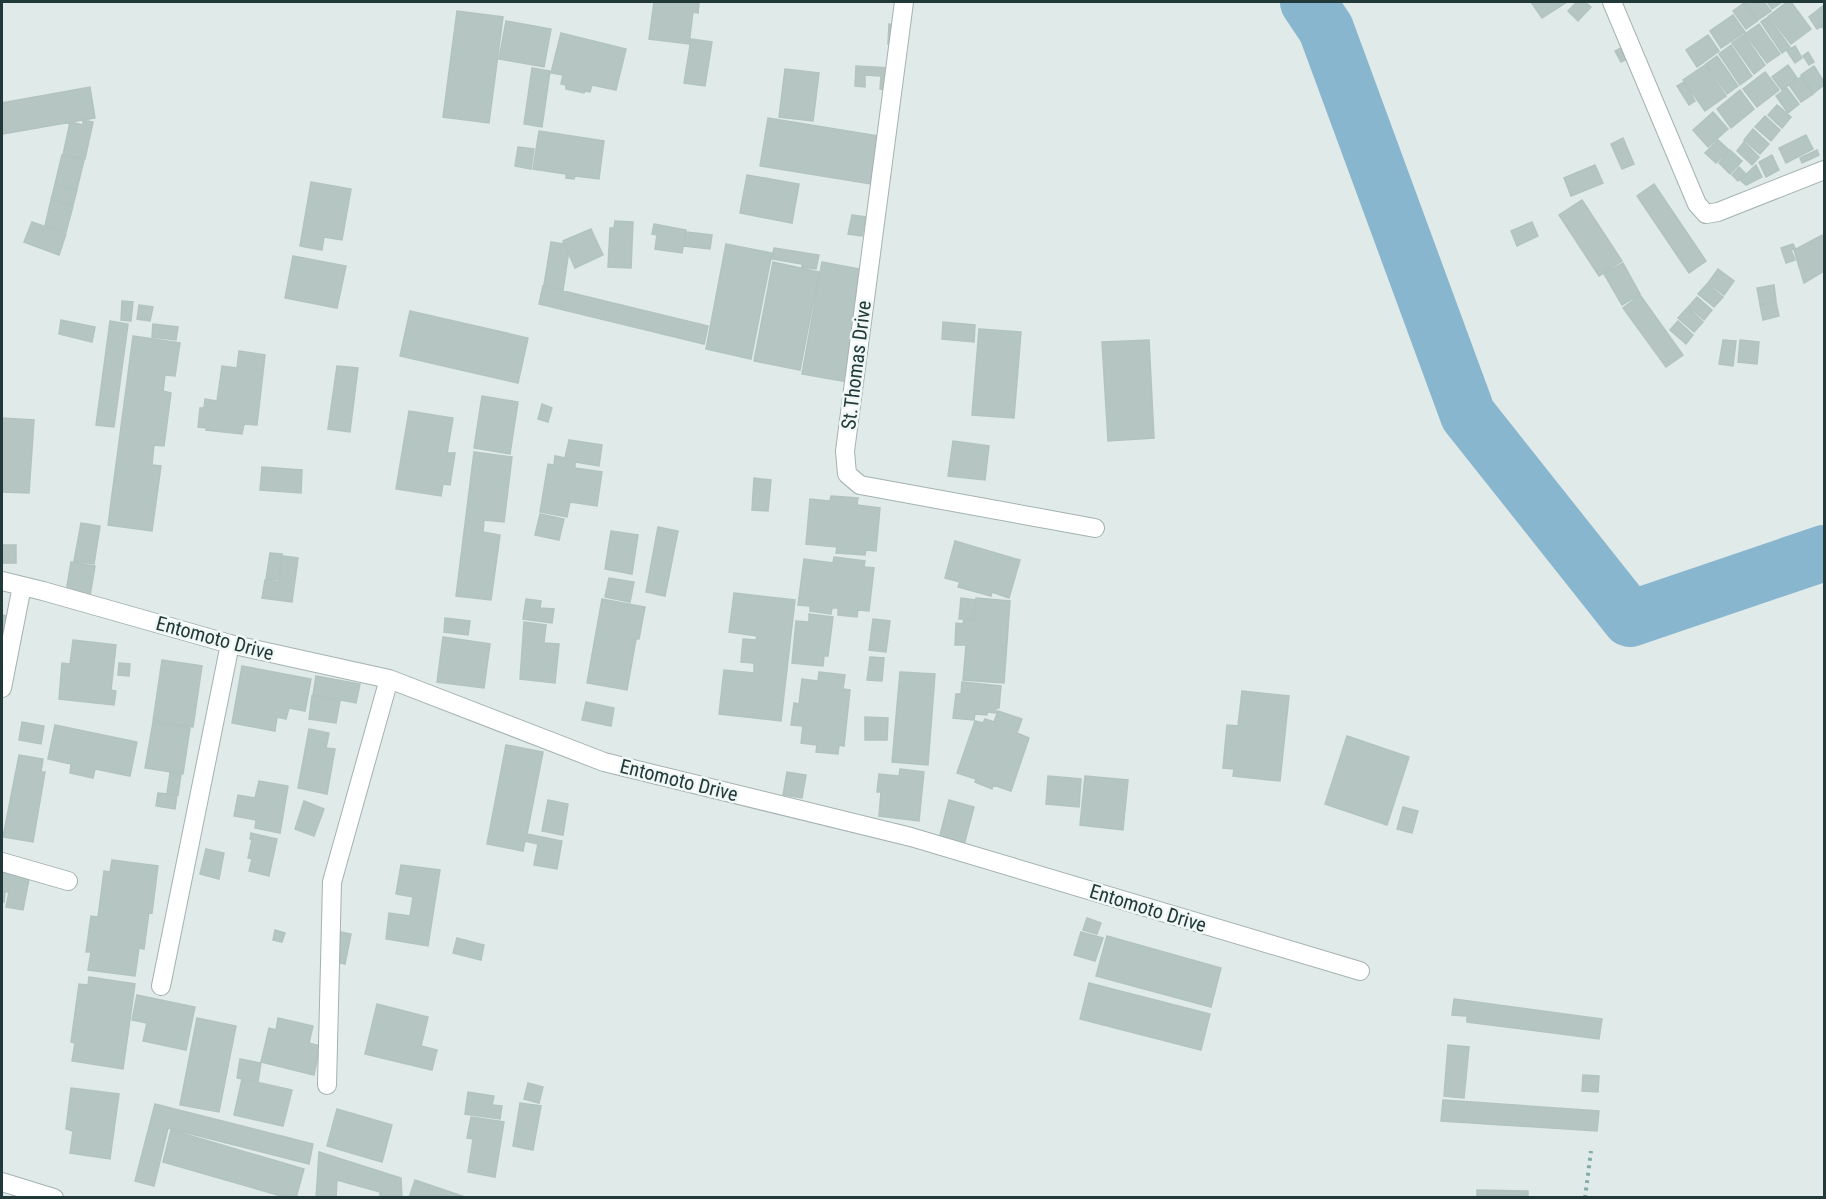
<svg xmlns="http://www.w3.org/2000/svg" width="1826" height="1199" font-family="'Roboto Condensed',sans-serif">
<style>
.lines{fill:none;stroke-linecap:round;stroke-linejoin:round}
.river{stroke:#89b6cf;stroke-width:56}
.building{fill:#b5c5c1;stroke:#b2c4c0;stroke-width:1.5}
.minor-casing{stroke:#a3b2b0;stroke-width:20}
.path{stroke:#81ada8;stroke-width:4;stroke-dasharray:3 4.5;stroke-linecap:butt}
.minor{stroke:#fff;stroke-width:18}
.labels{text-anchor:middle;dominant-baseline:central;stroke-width:5;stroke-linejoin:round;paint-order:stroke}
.street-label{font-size:20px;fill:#213a39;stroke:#f0f7f5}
</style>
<rect width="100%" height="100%" fill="#e0eae8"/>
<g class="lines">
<!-- river -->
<path class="river" d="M1308,2l18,27 142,386 162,204 194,-66"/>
</g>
<!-- building -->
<path class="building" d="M654,2h45l-1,11 -5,-1 -4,32 -40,-5z
M1531,2h36l-25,16z
M1577,2h8l6,5 -13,14 -10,-10z
M1745,2h19l7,9 -13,9z
M1767,2h15l-10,7z
M1787,2h4l20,27 -20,15 -22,-28z
M1744,3l13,18 -11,8 -13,-18z
M1824,5v25l-2,-4 -5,3 -8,-12z
M457,11l46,6 -14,106 -46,-6z
M1733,15l12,17 -24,16 -11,-17z
M1768,17l22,30 -8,6 -21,-31z
M506,21l45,8 -7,38 -45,-8z
M889,24l9,1 -2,19h-8z
M1759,24l21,30 -13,9 -22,-29z
M561,33l65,16 -10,41 -24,-5 -2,7 -5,-1 -1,2 -18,-4v-4l-5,-1 2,-9 -12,-2z
M1708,35l11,16 -22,16 -11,-17z
M1744,35l21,30 -11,9 -22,-31z
M691,39l21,3 -7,44 -21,-3z
M1731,45l21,31 -12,9 -21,-31z
M1625,46l6,11 -10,5 -6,-11z
M1795,46l7,12 -7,5 -8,-12z
M1808,52l6,10 -5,3 -6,-9z
M1717,56l21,30 -11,8 -21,-30z
M1705,65l21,31 -21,15 -22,-31z
M1788,65l9,13 -15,12 -10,-13z
M856,66l34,2 -2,22 -8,-1 1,-13 -16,-1v12l-10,-1z
M1814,66l10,16v3l-10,8 -13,-18z
M532,68l18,3 -8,56 -18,-3z
M785,69l34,4 -6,48 -34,-4z
M1765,72l14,18 -22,17 -14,-18z
M1801,77l12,17 -12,8 -12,-17z
M1684,82l11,19 -6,4 -12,-19z
M90,87l5,31 -93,16v-31z
M1787,88l12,16 -11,9 -12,-17z
M1740,90l14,19 -23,19 -14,-19z
M1777,105l14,12 -9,11 -14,-13z
M1713,112l15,17 -20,18 -15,-17z
M1765,116l15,14 -9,11 -16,-14z
M768,118l117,19 -8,48 -117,-19z
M83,120l10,2 -8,37 -22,-4 7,-33 13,3z
M1753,129l16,15 -9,10 -16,-14z
M539,131l65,10 -5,38 -24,-3 -1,3 -8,-1v-4l-33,-5z
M1806,135l7,14 -27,14 -7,-15z
M1623,138l11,26 -12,5 -11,-25z
M1718,140l11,10 -13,13 -11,-10z
M1744,142l15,15 -7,8 -15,-14z
M518,147l16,2 -3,20 -16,-3z
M1730,150l12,11 -12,13 -11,-11z
M1817,150l2,5 -17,8 -2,-5z
M62,155l22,5 -7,29 -22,-5z
M1772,155l7,15 -13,7 -7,-15z
M1595,165l8,18 -32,13 -7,-18z
M1756,165l6,12 -16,8 -6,-5z
M1739,167l6,6 -7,8 -6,-6z
M747,175l52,9 -7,39 -52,-10z
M311,182l40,7 -9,51 -18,-3 -2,13 -22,-4z
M55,184l22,6 -4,15 -22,-5z
M1654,184l52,77 -17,12 -52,-77z
M51,200l22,6 -7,26 -21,-6z
M1582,200l40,61 -23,15 -40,-61z
M852,215l14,2 -4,19 -14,-2z
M615,221l18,1 -2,46 -23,-1 2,-39h4z
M32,222l34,12 -7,21 -35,-13z
M1532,222l6,14 -21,10 -6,-15z
M654,224l32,6 -4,23 -27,-4 2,-14 -5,-1z
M591,229l12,26 -28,13 -12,-27z
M686,232l26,3 -2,14 -26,-3z
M1822,235l2,8v28l-20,12 -10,-33z
M551,242l13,2 4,13 -5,33 -19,-5z
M726,244l46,9 -21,106 -45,-10z
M1793,244l2,4 -4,2 4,10 -9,3 -5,-15z
M774,248l45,7 -3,14 -14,-2v-3l-30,-5z
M293,256l53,10 -9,42 -52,-10z
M773,262l46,10 -19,98 -46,-9z
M822,262l43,8 -18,112 -45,-8z
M1623,263l17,31 -18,11 -18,-31z
M1718,269l16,12 -10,14 -16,-12z
M1707,284l16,13 -9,10 -16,-13z
M1774,285l2,16 -16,3 -3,-16z
M543,286l165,40 -4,18 -165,-40z
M1640,295l43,60 -17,12 -43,-59z
M1697,297l15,13 -8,10 -15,-14z
M122,301l11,1 -2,19 -10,-1z
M1776,302l3,14 -16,4 -3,-15z
M139,305l14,2 -3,14 -13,-2z
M1688,307l15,15 -9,10 -16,-14z
M410,311l118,27 -10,45 -118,-27z
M61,320l34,7 -3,15 -33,-8z
M110,321l18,3 -14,103 -18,-2z
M1678,321l15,14 -7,9 -16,-14z
M943,322l32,3 -1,17 -32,-3z
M153,324l25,3 -2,13 -24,-3z
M979,329l42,3 -7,86 -42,-3z
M133,336l47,7 -5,33 -10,-1 -2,16 8,2 -7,53 -10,-1 -2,20 9,1 -9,65 -44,-6z
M1149,340l5,98 -46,3 -6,-99z
M1723,340l13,1 -3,25 -14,-2z
M1740,340l19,2 -2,22 -19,-2z
M239,351l26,4 -8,70 -13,-1 -2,10 -36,-4 1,-2 -9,-1 2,-19h4l1,-9 12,2 5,-35 15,2z
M337,366l21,2 -8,64 -22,-3z
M482,396l36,6 -8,52 -36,-6z
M542,404l10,4 -4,14 -10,-3z
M409,411l44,7 -6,35h8l-5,32 -7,-1 -2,12 -45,-7z
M2,418l32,2 -5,73 -27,-1z
M569,440l33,5 -3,21 -24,-4v6l27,4 -5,34 -27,-4 -3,15 -27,-5 8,-48 6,1 1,-9 10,2z
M953,441l36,5 -4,34 -37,-4z
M474,452l38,5 -8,65 -20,-2 -1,12 17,3 -9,65 -35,-4z
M262,467l40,3 -1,23 -41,-3z
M754,478l17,2 -3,31 -16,-1z
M831,496l27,2 -1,7 23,3 -4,43 -10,-1 -1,5 -29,-2 1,-6 -31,-3 4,-45 20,2z
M540,514l24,5 -5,21 -24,-5z
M81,523l19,3 -6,38 -20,-3z
M658,527l20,4 -13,65 -19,-4z
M611,531l27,4 -6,39 -27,-5z
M955,541l65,19 -11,38 -17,-6 -1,4 -33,-9 2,-5 -15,-4z
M2,545h14v18h-14z
M270,553l12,1 -3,26 -13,-1z
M283,556l15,2 -6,44 -30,-4 3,-18 14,2z
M834,557l31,4 -1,6 10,1 -5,43 -11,-1 -1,7 -19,-2v-7h-6l-1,6 -21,-3v-5l-12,-1 6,-46 29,4z
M71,562l24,4 -5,30 -24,-4z
M609,578l25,4 -4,20 -25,-5z
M734,593l61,7 -14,121 -62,-7 5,-44 30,3v-10l-13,-1 2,-23 13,1 1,-4 -28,-4z
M961,598l14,2 -2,19h-14z
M976,598l34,3 -6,82 -41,-3 3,-35h-11l1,-22 7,1 1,-5 10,1z
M526,599l15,2 -1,7 14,1 -2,14 -29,-4z
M602,599l43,8 -6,32h-3l-9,51 -40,-7z
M809,614l24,3 -5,39h-4l-1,10 -31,-3 4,-42 13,1z
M2,615l5,1 -5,28z
M445,618l25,3 -2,14 -24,-3z
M873,619l17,2 -4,31 -17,-2z
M524,622l22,3 -2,18 15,1 -4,39 -35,-4z
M443,637l47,7 -6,44 -47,-6z
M73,640l43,5 -5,45 5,1 -2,14 -55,-6 3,-36 8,1z
M870,657l14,1 -2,23 -15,-1z
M162,660l40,6 -9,61 -40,-6z
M119,663l11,1 -1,12 -11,-1z
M242,666l69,13 -6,32 -16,-3 -3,11 -9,-2 -2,14 -43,-8z
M819,672l26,3 -2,14 7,1 -6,56 -5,-1 -1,9 -22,-2 1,-7 -16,-2 2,-17 -12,-1 3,-22 5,1 3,-25 16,2z
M900,672l35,2 -7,91 -36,-3z
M316,676l44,8 -4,19 -43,-8z
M962,682l39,4 -2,22h-3v5l-9,-1v3l-12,-1 -1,6 -21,-2 3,-24h5z
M1242,691l47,5 -9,85 -47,-5 1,-7 -11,-1 4,-43 11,1z
M312,696l28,5 -4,22 -27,-4z
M586,702l28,6 -3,18 -29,-6z
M998,711l24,8 -5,14 12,5 -18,53 -18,-6 -1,4 -17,-7 1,-3 -19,-6 18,-52 8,2 2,-4 9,3z
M865,717l23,1 -1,22h-22z
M22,722l22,4 -3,18 -22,-4z
M153,722l37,6 -7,46 -38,-6z
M55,725l82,17 -7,34 -35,-7 -2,9 -23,-5 1,-9 -23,-5z
M309,729l20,4 -3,15 9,1 -8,45 -29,-6z
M1347,736l62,21 -22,68 -62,-21z
M506,745l37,7 -16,82 35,7 -5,28 -23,-4 4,-21 -13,-3 -2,10 -36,-7z
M19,755l24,4 -2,13h4l-12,70 -30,-5z
M900,769l24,3 -5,49 -40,-5 2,-24h-4l2,-18 20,2z
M787,772l19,3 -4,23 -19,-3z
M170,773l11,1 -3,21 -11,-2z
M1048,776l33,3 -2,28 -33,-3z
M1085,776l43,4 -5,50 -43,-5z
M259,781l29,5 -8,47 -25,-5 1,-8 -22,-4 4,-21 17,3z
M158,793l19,2 -2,14 -19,-3z
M548,800l20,4 -5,31 -21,-4z
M949,800l25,7 -11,42 -25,-6z
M304,801l20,8 -10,27 -19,-7z
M1403,807l15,4 -6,22 -15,-4z
M251,833l26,6 -8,37 -20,-5 3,-12 -4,-1 4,-18 -2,-1z
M206,849l18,4 -5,26 -19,-5z
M112,860l46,6 -6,47 -3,-1 -5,37 -5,-1 -4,28 -47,-6 3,-18h-5l5,-36 7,1 6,-46 6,1z
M401,865l39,5 -12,76 -42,-7 3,-26 21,3 3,-19 -17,-3z
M2,869l28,5 -7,36 -17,-3 3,-15h-4l-1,10 -2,-1z
M1087,918l14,5 -4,11 -14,-4z
M275,930l10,3 -3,9 -9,-2z
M336,931l15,3 -6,30 -15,-3z
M1081,932l22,6 -8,23 -21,-6z
M1107,936l114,32 -10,39 -115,-31z
M457,938l27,7 -3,15 -28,-7z
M89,977l46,7 -12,85 -51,-8 3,-18 -4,-1 8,-58 9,1z
M1089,983l121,31 -9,36 -121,-31z
M137,995l58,12 -9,43 -43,-9 4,-18 -15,-3z
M1454,999l148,20 -3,20 -132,-17v-6l-15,-1z
M377,1004l51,13 -7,29 16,4 -5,20 -67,-16z
M197,1018l39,8 -17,86 -39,-7z
M278,1018l35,8 -4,17 11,3 -6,29 -53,-13 8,-34 7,2z
M1448,1045l21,2 -5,51 -20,-2z
M240,1059l21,4 -3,19 -21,-4z
M1583,1075l16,1 -1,16 -16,-1z
M242,1079l50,11 -9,36 -49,-11z
M528,1083l15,4 -4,16 -15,-4z
M71,1088l48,6 -9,65 -40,-6 3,-22 -7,-2z
M468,1092l26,4 -2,9 10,1 -2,13 -35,-5z
M1443,1100l156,11 -2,20 -156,-10z
M520,1103l21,3 -8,44 -20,-4z
M155,1104l158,40 -4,20 -141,-36 -14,58 -19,-5z
M337,1109l55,16 -10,37 -55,-16z
M471,1117l33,5 -9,55 -27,-5 5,-33 -6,-1z
M171,1130l133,39 -8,29h-8l-125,-36z
M319,1152l82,26 1,20h-22v-6l-43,-12 -1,18h-20z
M415,1180l53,18h-59z
M1477,1190l51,1v7h-51z"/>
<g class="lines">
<defs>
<path id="minor" d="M904,2l-59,449 2,23 13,11 235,43
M1612,2l85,202 9,10 12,-2 106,-42
M2,581l41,10 187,53 159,35 215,83 307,75 449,134
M2,688l20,-102
M2,862l66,19
M161,986l69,-342
M327,1085l5,-203 57,-203
M2,1182l52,16"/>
</defs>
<!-- minor casing -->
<use href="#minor" class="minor-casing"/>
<!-- path -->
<path class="path" d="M1585,1198l6,-47"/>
<!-- minor -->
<use href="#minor" class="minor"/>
</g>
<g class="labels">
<!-- street labels -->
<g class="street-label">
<text transform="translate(856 365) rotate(-83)">St.Thomas Drive</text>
<text transform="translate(215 638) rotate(15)">Entomoto Drive</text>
<text transform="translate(679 780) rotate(14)">Entomoto Drive</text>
<text transform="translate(1148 908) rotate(17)">Entomoto Drive</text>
</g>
</g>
<!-- border -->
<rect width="1826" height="1199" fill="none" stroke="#213a39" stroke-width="6"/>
</svg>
